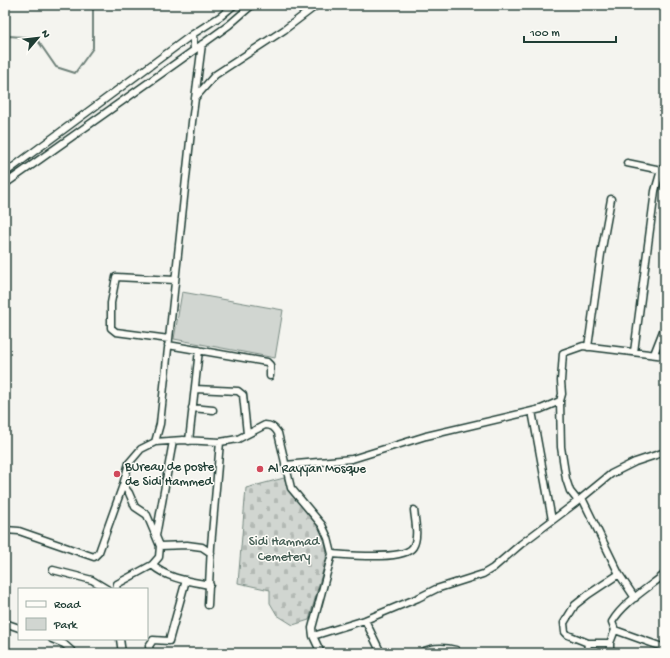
<svg xmlns="http://www.w3.org/2000/svg" width="670" height="658" font-family="'Gochi Hand',sans-serif">
<style>
.green{fill:#d1d6d1;stroke:#788a82}
.cemetery{fill:url(#cemetery-stones);stroke:#788a82}
.lines{fill:none;stroke-linecap:round;stroke-linejoin:round}
.stream{stroke:#6e8179;stroke-width:2}
.street-casing{stroke:#1f3d34;stroke-width:9}
.street{stroke:#fdfcf7;stroke-width:6}
.poi-dot{fill:#d1495b;stroke:#fdfcf7;stroke-width:1.5}
.labels{text-anchor:middle;dominant-baseline:central;stroke-width:3;stroke-linejoin:round;paint-order:stroke}
.poi-label{font-size:13px;fill:#1f3d34;stroke:#fdfcf7;text-anchor:start}
.park-label{font-size:13px;fill:#435c53;stroke:#fdfcf7}
</style>
<defs>
<pattern id="cemetery-stones" width="16" height="16" patternUnits="userSpaceOnUse"><rect width="16" height="16" fill="#d1d6d1"/><path d="M2 7V4a2 2 0 0 1 4 0v3zM10 15v-3a2 2 0 0 1 4 0v3z" fill="#b3b9b4"/></pattern>
</defs>
<rect width="100%" height="100%" fill="#f4f4ef"/>
<filter id="ink" filterUnits="userSpaceOnUse"><feTurbulence type="fractalNoise" baseFrequency=".025" numOctaves="2"/><feDisplacementMap in="SourceGraphic" scale="8" xChannelSelector="R" yChannelSelector="G"/><feConvolveMatrix kernelMatrix="1 2 1 2 8 2 1 2 1" color-interpolation-filters="sRGB"/></filter>
<g filter="url(#ink)">
<!-- green -->
<path class="green" d="M182,292l101,18 -8,48 -101,-19z"/>
<!-- cemetery -->
<path class="cemetery" d="M284,478l8,17 26,29 9,19 -1,16 -17,61 -16,5 -16,-10 -7,-12v-13l-32,-7 8,-95z"/>
<g class="lines">
<!-- stream -->
<path class="stream" d="M5,43l4,-7 27,2 20,29 19,6 18,-25v-43"/>
<defs>
<path id="street" d="M193,34l1,16
M195,98l20,-23 69,-45 33,-25
M627,163l34,7 4,-1
M5,173l188,-139 28,-18 13,-11
M5,184l174,-123 50,-36 23,-20
M169,339l-53,-7 -5,-4v-25l5,-26 59,3
M168,345l99,17 3,3v11
M588,347l13,-93 10,-55
M634,352l21,-161 6,-21
M654,354l11,-28
M195,389l43,2 5,4 4,39
M560,401l1,46 5,32 4,12 8,10
M192,408l21,2
M532,411l20,109
M189,441l10,-91
M155,442l5,-18 32,-302 10,-78
M285,465l67,-6 74,-23 115,-27 19,-8 2,-7 -1,-13 2,-28 20,-7 82,10
M582,498l37,76 16,24
M5,530l14,1 75,26 5,-5 24,-67
M156,536l17,-95
M160,546l27,-1 15,2 9,6
M332,554c16,1 72,7 81,-7 6,-10 2,-26 1,-37
M152,565c16,14 37,16 58,20
M53,570l39,10 15,9
M116,589l1,-5 35,-19 7,-8 1,-11 -13,-31 -12,-8 -6,-14 -6,-8 6,-22 12,-14 14,-7 28,-2 37,2 18,-3 27,-14c7,0 10,3 13,8l13,55 31,37 6,13 4,16 -20,74 1,8 8,17
M208,605l3,-59 9,-104
M365,620l16,33
M5,623l14,5
M615,630l50,18
M313,636l52,-16 53,-22 18,-9 47,-15 10,-6 28,-24 57,-43 33,-27 24,-12 30,-10
M52,639l12,5 10,9
M120,639l2,14
M610,643h-22l-20,-8 -3,-3 -1,-9 11,-18 14,-11 30,-20
M150,653l-1,-7 4,-6 16,1 17,-61
M420,653c12,-6 24,-6 36,-3l2,3
M587,653l1,-10
M610,653v-10l5,-13 -3,-8c11,-19 36,-34 53,-48"/>
</defs>
<!-- street casing -->
<use href="#street" class="street-casing"/>
<!-- street -->
<use href="#street" class="street"/>
</g>
</g>
<!-- markers -->
<g class="poi-dot">
<circle cx="260" cy="469" r="4"/>
<circle cx="117" cy="474" r="4"/>
</g>
<g class="labels">
<!-- poi labels -->
<g class="poi-label">
<text x="125" y="467">BUreau de poste<tspan x="125" dy="15">de Sidi Hammed</tspan></text>
<text x="268" y="469">Al Rayyan Mosque</text>
</g>
<!-- park labels -->
<g class="park-label">
<text x="284" y="542">Sidi Hammad<tspan x="284" dy="15">Cemetery</tspan></text>
</g>
</g>
<!-- margin -->
<rect width="670" height="658" fill="none" stroke="#fdfcf7" stroke-width="20"/>
<rect x="10" y="10" width="650" height="638" fill="none" stroke="#1f3d34" stroke-width="1.5" filter="url(#ink)"/>
<!-- legend -->
<rect x="18" y="588" width="130" height="52" fill="#fdfcf7" stroke="#a4b0a9"/>
<rect x="26" y="601" width="20" height="6" fill="#fdfcf7" stroke="#a4b0a9"/>
<text x="54" y="608" font-size="12" fill="#1f3d34">Road</text>
<rect x="26" y="618" width="20" height="12" fill="#d1d6d1" stroke="#a4b0a9"/>
<text x="54" y="628" font-size="12" fill="#1f3d34">Park</text>
<!-- north arrow -->
<g transform="translate(38 38) rotate(62)" stroke="#fdfcf7" stroke-width="3" paint-order="stroke">
<path d="M0-3L7 15L0 10L-7 15Z" fill="#1f3d34"/>
<text y="-6" font-size="11" font-weight="bold" text-anchor="middle" fill="#1f3d34">N</text>
</g>
<!-- scale -->
<path d="M524 36v6h92v-6" fill="none" stroke="#1f3d34" stroke-width="2"/>
<text x="530" y="36" font-size="12" fill="#1f3d34" stroke="#fdfcf7" stroke-width="3" paint-order="stroke">100 m</text>
</svg>
